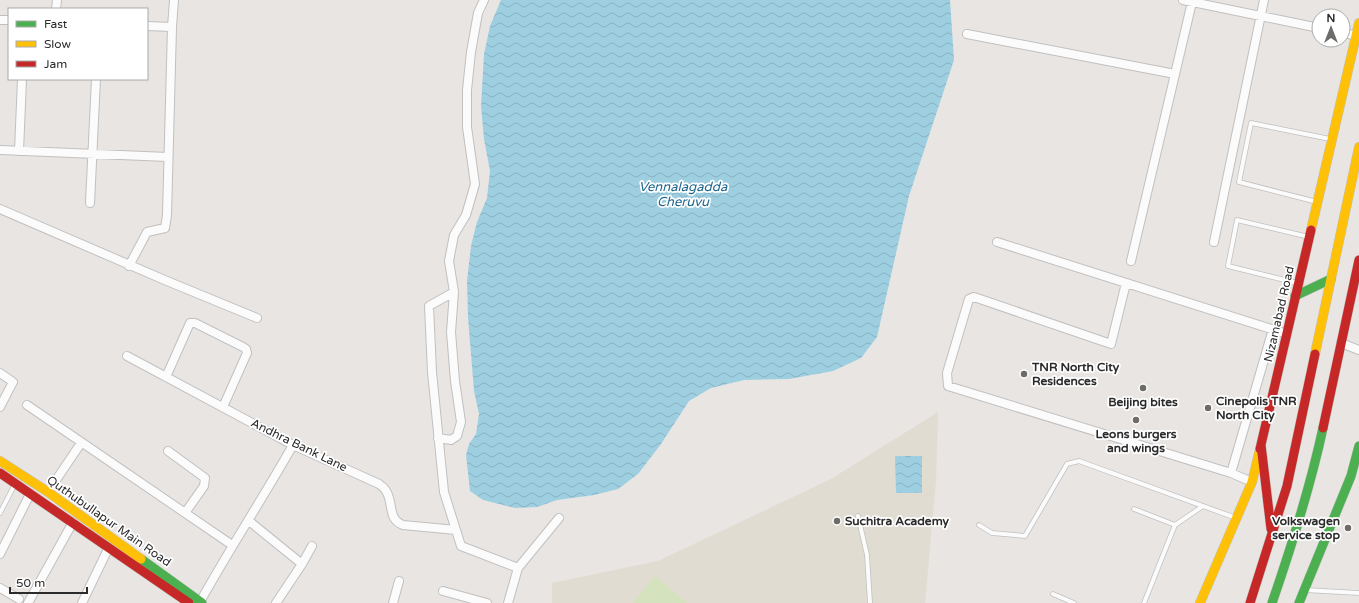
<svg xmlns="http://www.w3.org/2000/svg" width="1359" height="603" font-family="'Varela Round',sans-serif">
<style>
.education{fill:#e1dcd1}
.pitch{fill:#d4e3bd}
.water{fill:url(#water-waves)}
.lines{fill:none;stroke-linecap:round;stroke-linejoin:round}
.lane-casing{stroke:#c1c0c0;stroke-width:5.5}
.street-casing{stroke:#c1c0c0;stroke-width:10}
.fast-casing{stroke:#c1c0c0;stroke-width:10}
.slow-casing{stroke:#c1c0c0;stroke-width:10}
.jam-casing{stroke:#c1c0c0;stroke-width:10}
.lane{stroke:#fcfbfb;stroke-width:4}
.street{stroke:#fcfbfb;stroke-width:8}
.fast{stroke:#4caf50;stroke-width:9}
.slow{stroke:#ffc107;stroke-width:9}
.jam{stroke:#c62828;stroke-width:9}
.poi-dot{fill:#6d6c6b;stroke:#fff;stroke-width:1.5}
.labels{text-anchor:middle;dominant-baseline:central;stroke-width:3.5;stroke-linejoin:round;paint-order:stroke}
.street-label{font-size:12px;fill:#2b2b2b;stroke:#fff}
.poi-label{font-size:12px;font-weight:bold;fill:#2b2b2b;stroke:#fff;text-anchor:start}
.water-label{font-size:13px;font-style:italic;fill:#1d658c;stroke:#fff}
</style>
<defs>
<pattern id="water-waves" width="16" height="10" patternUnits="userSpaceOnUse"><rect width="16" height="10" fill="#9ecfe1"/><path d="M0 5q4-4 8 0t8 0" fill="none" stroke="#88b2c1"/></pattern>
</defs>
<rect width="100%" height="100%" fill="#e8e5e2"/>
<!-- education -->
<path class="education" d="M938,412l-2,69 -11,122h-373v-20l106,-22 173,-82z"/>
<!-- pitch -->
<path class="pitch" d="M655,576l32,27h-54z"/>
<!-- water -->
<path class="water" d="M501,0h449l4,60 -45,136 -32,141 -16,21 -28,13 -44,8 -45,1 -33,8 -22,13 -28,43 -23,30 -20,15 -24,6 -37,5 -20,7 -22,1 -32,-8 -13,-9 -4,-36 3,-11 7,-10 3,-20 -5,-23 -6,-74 -1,-36 4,-35 6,-24 10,-24 3,-27 -6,-32 -3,-33 3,-52 6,-28z
M895,456h27v37h-26z"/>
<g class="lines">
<defs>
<path id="lane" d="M1317,202l-78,-20 12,-59 79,16
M1297,283l-69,-17 9,-46 72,17
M1134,509l41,16
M0,513l15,-29
M858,516l9,39 3,48
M979,525l13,8 33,3 42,-72 12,-3 157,57
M1305,590l54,3
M1053,594l21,9
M1144,603l31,-78 28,-19"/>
<path id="street" d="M1183,0l136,28
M56,9l1,-9
M0,20h9
M147,26l25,1
M1343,33l16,3
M967,34l208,40
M0,150l168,7
M19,151l3,-72
M90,203l6,-124
M0,209l167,72 90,37
M997,242l290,92
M1214,242l50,-242
M1131,261l61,-259
M129,266l18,-34 18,-4 2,-13 5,-188 2,-27
M1126,283l-15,61 -137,-47 -5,2 -22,74 1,13 283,87 21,9
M454,292l-25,14 3,66 12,120 17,54 57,22 -10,35
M1341,343l18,7
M127,356l166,89 86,39c2,2 6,4 7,7 8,12 1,28 17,34l53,5
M0,373l13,9 -13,25
M166,377l24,-54h5l48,24 3,2 1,4 -24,54
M27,405l205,140
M438,438l13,2 6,-4 4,-14 -6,-41 -4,-49 3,-40 -5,-31 5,-26 12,-20 9,-31 -8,-57v-37l4,-38 7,-39 6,-13
M168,451l37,27 -1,8 -19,27
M1231,473l42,-144
M48,492l33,-49
M249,521l53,43 10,-18
M0,554l30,-60
M518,568l41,-50
M0,588l19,11
M443,591l44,12
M200,602c30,-54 63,-104 93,-157
M28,603l45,-81
M82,603l26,-54
M276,603l26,-39
M393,603l6,-22"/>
<path id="fast" d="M1295,296l36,-17
M141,559l61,44
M1272,603c20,-58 38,-115 51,-175
M1299,603l52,-127 8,-30"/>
<path id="slow" d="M1311,230l48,-207
M1315,354l44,-207
M0,461l48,31 93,67
M1200,603l52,-121 8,-33"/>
<path id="jam" d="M1323,428l36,-168
M1261,445l10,84
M1260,449l51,-219
M0,473l189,130
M1250,603l37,-117 28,-132"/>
</defs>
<!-- lane casing -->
<use href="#lane" class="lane-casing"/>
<!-- street casing -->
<use href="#street" class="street-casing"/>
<!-- fast casing -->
<use href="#fast" class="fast-casing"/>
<!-- slow casing -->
<use href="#slow" class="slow-casing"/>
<!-- jam casing -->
<use href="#jam" class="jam-casing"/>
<!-- lane -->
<use href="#lane" class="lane"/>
<!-- street -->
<use href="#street" class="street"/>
<!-- fast -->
<use href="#fast" class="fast"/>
<!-- slow -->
<use href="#slow" class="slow"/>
<!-- jam -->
<use href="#jam" class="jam"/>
</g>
<!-- markers -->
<g class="poi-dot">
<circle cx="1024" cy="374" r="4"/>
<circle cx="1143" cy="388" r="4"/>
<circle cx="1208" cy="408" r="4"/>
<circle cx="1136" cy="420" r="4"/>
<circle cx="837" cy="521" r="4"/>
<circle cx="1348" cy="528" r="4"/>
</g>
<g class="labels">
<!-- street labels -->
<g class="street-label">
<text transform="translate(1279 314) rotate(-77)">Nizamabad Road</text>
<text transform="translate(299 445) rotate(26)">Andhra Bank Lane</text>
<text transform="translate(109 521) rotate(35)">Quthubullapur Main Road</text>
</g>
<!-- poi labels -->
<g class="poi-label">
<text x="1032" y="367">TNR North City<tspan x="1032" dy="14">Residences</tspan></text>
<text x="1216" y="401">Cinepolis TNR<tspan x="1216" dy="14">North City</tspan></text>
<text x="1143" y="402" text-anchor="middle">Beijing bites</text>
<text x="1136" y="434" text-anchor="middle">Leons burgers<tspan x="1136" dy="14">and wings</tspan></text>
<text x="845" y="521">Suchitra Academy</text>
<text x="1340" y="521" text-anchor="end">Volkswagen<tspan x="1340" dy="14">service stop</tspan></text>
</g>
<!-- water labels -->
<g class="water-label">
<text x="683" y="187">Vennalagadda<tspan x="683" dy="15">Cheruvu</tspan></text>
</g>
</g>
<!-- legend -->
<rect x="8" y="8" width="140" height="72" fill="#ffffff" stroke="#aaaaaa"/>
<rect x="16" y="21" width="20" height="6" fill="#4caf50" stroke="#aaaaaa"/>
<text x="44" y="28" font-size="12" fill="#2b2b2b">Fast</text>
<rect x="16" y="41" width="20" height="6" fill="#ffc107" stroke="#aaaaaa"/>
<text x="44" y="48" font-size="12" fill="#2b2b2b">Slow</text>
<rect x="16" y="61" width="20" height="6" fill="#c62828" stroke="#aaaaaa"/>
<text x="44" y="68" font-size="12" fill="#2b2b2b">Jam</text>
<!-- north arrow -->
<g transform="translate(1331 28)"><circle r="19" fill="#ffffff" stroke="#aaaaaa"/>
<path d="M0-3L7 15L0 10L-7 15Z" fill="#6d6c6b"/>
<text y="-6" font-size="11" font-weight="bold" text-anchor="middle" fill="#2b2b2b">N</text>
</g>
<!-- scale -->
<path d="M10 587v6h77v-6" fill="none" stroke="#2b2b2b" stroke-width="2"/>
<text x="16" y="587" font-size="12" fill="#2b2b2b" stroke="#ffffff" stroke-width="3" paint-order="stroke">50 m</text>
</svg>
